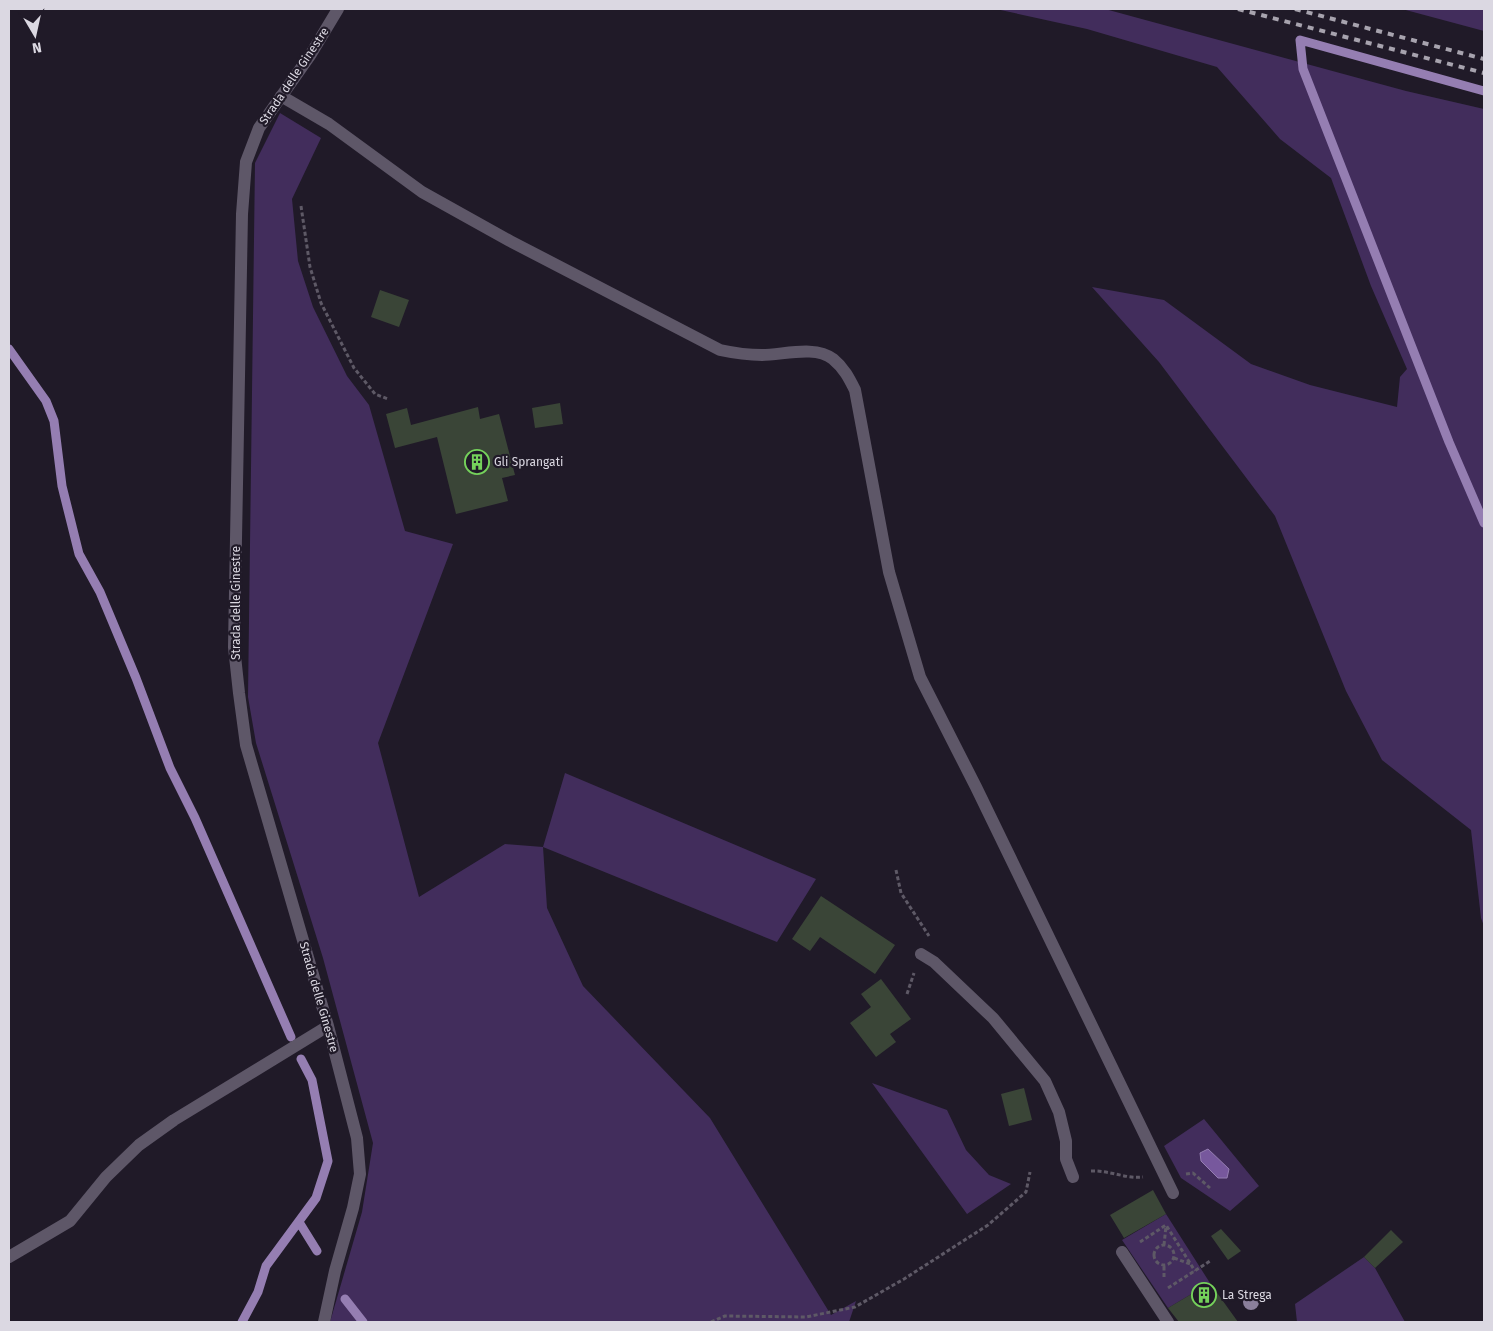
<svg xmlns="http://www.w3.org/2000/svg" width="1493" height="1331" font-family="'Fira Sans',sans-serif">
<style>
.green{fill:#422d5c}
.water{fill:#77589d;stroke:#957eb2}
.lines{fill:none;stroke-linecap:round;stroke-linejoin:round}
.stream{stroke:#957eb2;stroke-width:9}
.building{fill:#3a4537}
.path{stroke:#5e5966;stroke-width:3;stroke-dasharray:4 2.5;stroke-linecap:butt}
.minor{stroke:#5e5768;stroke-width:12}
.rail{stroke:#a7a3ae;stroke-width:4;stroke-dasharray:6 6;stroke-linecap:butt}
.tree{fill:#8a7f9b}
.labels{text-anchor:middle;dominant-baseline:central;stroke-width:4.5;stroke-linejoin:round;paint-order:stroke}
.street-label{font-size:12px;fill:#dbd8e2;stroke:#201a28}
.poi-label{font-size:12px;fill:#dbd8e2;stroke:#201a28;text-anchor:start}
</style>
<rect width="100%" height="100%" fill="#201a28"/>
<!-- green -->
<path class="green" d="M996,9h109l301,82 78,18v817l-3,-8 -10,-88 -89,-70 -36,-69 -71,-175 -116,-154 -67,-75 72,13 87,64 59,21 87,22 3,-30 7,-8 -36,-83 -40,-108 -51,-39 -63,-72 -130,-38z
M1402,9h82v22z
M280,113l41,25 -29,61 6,62 15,46 34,69 22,29 36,126 48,13 -75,199 41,154 86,-53 38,3 22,-74 251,106 -39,63 -234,-95 4,61 36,78 127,132 121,197 25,-14 -7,21h-519l32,-110 11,-69 -50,-185 -67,-215 -8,-46 7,-534z
M872,1083l75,27 19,40 23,25 22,9 -44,30z
M1204,1119l55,67 -29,25 -49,-33 -17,-32z
M1166,1214l44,69 -42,25 -46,-68z
M1364,1257l11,11 30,54h-108l-2,-18z"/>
<!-- water -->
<path class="water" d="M1208,1149l21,20 -2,9h-9l-17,-17 -1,-8z"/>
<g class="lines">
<!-- stream -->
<path class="stream" d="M1484,91l-184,-51 3,29 146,373 35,81
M9,349l37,52 8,20 8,65 17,68 21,38 36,86 34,90 25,50 96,219
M299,1222l18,29
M345,1299l18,23
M242,1322l16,-30 8,-26 50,-68 12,-37 -16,-81 -11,-21"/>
</g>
<!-- building -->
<path class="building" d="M380,290l29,10 -10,27 -28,-10z
M560,403l3,21 -28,4 -3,-20z
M478,407l2,12 19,-5 16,61 -13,3 6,23 -52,13 -19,-77 -42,11 -9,-34 21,-6 4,17z
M821,896l74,49 -20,29 -55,-37 -10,14 -18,-12z
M881,979l30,40 -21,15 6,8 -20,15 -26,-34 21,-16 -10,-13z
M1024,1088l8,32 -23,6 -8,-32z
M1153,1190l13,24 -42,24 -14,-23z
M1221,1229l20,22 -13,9 -17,-24z
M1391,1230l12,12 -28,26 -11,-11z
M1210,1283l28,39h-59l-11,-14z"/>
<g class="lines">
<!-- path -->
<path class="path" d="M301,206l9,61 11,36 33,65 21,26 13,5
M896,870l5,23 28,43
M907,994l7,-21
M1091,1171c18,-1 34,8 52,6
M1186,1174l7,-1 17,15
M1140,1242l26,-17 29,46
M1164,1245l2,-19
M1154 1255a10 10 0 1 1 20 0a10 10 0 1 1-20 0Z
M1174,1258l16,6
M1164,1277v-12
M1168,1288l42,-27
M711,1322l14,-6 81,1 49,-10 49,-28 84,-54 38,-33 4,-20"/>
<!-- minor -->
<path class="minor" d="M281,96l48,28 93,68 88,49 210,109c14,3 27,5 42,5 21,0 53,-10 71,4 11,9 16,19 22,31l34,182 31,105 56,110 197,406
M921,954l13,8 59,56 52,63 14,31 7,29v18l7,18
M1122,1252l46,70
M9,1257l61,-36 36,-44 33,-32 35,-25 154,-94
M324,1322l11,-51 18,-63 7,-34 -3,-36 -29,-112 -82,-281 -7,-52 -5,-46 8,-433 4,-52 13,-34 52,-74 27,-45"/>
<!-- rail -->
<path class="rail" d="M1238,9l246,64
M1295,9l189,50"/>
</g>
<!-- trees -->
<circle class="tree" cx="1251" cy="1302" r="8"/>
<!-- icons -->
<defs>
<symbol id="building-ring" viewBox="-11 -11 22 22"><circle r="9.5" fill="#201a28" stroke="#75d25b" stroke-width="1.5"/><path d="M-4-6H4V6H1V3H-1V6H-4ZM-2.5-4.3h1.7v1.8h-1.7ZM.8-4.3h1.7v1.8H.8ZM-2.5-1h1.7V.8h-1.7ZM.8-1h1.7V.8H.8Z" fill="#75d25b"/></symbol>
</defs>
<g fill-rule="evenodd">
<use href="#building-ring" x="463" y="448" width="28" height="28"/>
<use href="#building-ring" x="1190" y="1281" width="28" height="28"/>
</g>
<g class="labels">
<!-- street labels -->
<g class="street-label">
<text transform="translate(294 76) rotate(-56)">Strada delle Ginestre</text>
<text transform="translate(236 603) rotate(-90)">Strada delle Ginestre</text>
<text transform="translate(319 997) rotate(74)">Strada delle Ginestre</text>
</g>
<!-- poi labels -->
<g class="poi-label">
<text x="494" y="462">Gli Sprangati</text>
<text x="1222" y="1295">La Strega</text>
</g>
</g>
<!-- border -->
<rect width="1493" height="1331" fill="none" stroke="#dbd8e2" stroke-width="20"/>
<!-- north arrow -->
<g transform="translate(35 35) rotate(171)" stroke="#201a28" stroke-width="4" paint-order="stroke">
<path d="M0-4L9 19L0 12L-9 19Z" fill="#dbd8e2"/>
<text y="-8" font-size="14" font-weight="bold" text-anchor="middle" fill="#dbd8e2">N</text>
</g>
</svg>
